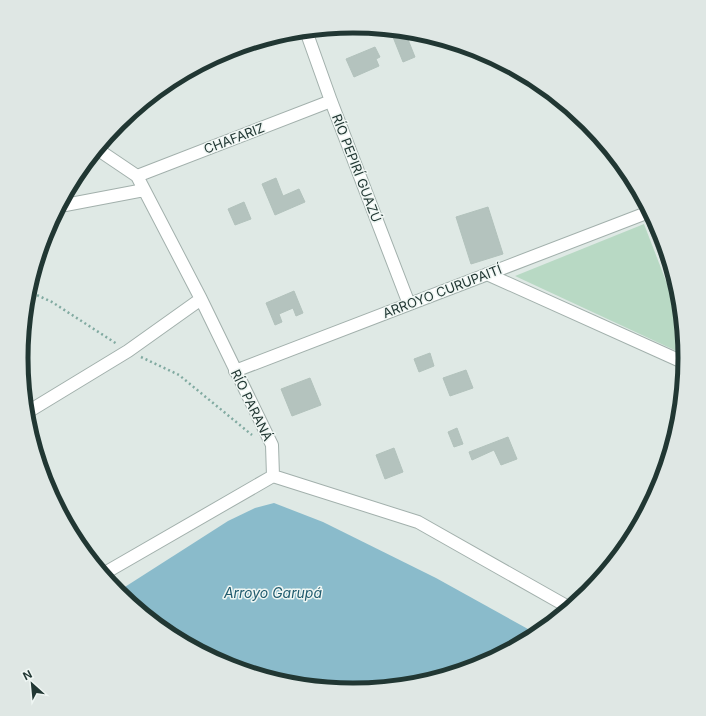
<svg xmlns="http://www.w3.org/2000/svg" width="706" height="716" font-family="Inter,sans-serif">
<style>
.green{fill:#b8d9c4}
.water{fill:#8abbcb}
.building{fill:#b4c3be;stroke:#b2c2bc}
.lines{fill:none;stroke-linecap:round;stroke-linejoin:round}
.minor-casing{stroke:#a2b0ac;stroke-width:14}
.path{stroke:#81aaa1;stroke-width:2.5;stroke-dasharray:2 3;stroke-linecap:butt}
.minor{stroke:#fff;stroke-width:12}
.labels{text-anchor:middle;dominant-baseline:central;stroke-width:3;stroke-linejoin:round;paint-order:stroke}
.street-label{font-size:13px;fill:#213733;stroke:#eff6f3}
.water-label{font-size:14px;font-style:italic;fill:#205b6e;stroke:#eff6f3}
.rim{fill:none;stroke:#213733;stroke-width:5}
</style>
<rect width="100%" height="100%" fill="#dfe9e5"/>
<!-- green -->
<path class="green" d="M644,224l37,96 4,35 -170,-79z"/>
<!-- water -->
<path class="water" d="M274,503l49,19 113,56 101,56 -57,31 -62,19 -65,6 -65,-6 -62,-19 -58,-31 -51,-42 111,-71 27,-13z"/>
<!-- building -->
<path class="building" d="M405,32l10,25 -12,5 -10,-25z
M375,47l5,10 -4,2 3,7 -25,11 -8,-18z
M276,178l7,18 16,-7 6,13 -30,13 -13,-31z
M244,202l7,17 -16,6 -7,-16z
M488,207l15,47 -32,10 -15,-47z
M294,291l9,22 -7,3 -3,-8 -14,6 3,8 -7,3 -9,-22z
M430,353l4,13 -15,6 -5,-13z
M466,370l7,18 -23,8 -7,-18z
M310,378l11,27 -29,11 -11,-27z
M457,428l6,16 -9,3 -6,-15z
M508,437l9,22 -16,6 -7,-15 -22,10 -3,-8z
M394,448l9,24 -18,7 -9,-24z"/>
<g class="lines">
<defs>
<path id="minor" d="M306,31l25,70 78,203
M97,149l40,27 64,123 71,146 1,31
M137,176l194,-75
M60,206l84,-16
M648,208l25,65
M487,274l198,89
M235,371l414,-159
M26,413l102,-62 73,-52
M273,476l145,46 152,86
M103,574l170,-98"/>
</defs>
<!-- minor casing -->
<use href="#minor" class="minor-casing"/>
<!-- path -->
<path class="path" d="M28,291l24,11 65,42
M141,357l38,18 73,60"/>
<!-- minor -->
<use href="#minor" class="minor"/>
</g>
<g class="labels">
<!-- street labels -->
<g class="street-label">
<text transform="translate(234 138) rotate(-21)">CHAFARIZ</text>
<text transform="translate(357 168) rotate(69)">RÍO PEPIRÍ GUAZÚ</text>
<text transform="translate(442 291) rotate(-21)">ARROYO CURUPAITÍ</text>
<text transform="translate(252 405) rotate(64)">RÍO PARANÁ</text>
</g>
<!-- water labels -->
<g class="water-label">
<text x="273" y="592">Arroyo Garupá</text>
</g>
</g>
<!-- crop -->
<path d="M0 0H706V716H0ZM28 358a325 325 0 1 1 650 0a325 325 0 1 1-650 0Z" fill="#dfe7e4" fill-rule="evenodd"/>
<path class="rim" d="M28 358a325 325 0 1 1 650 0a325 325 0 1 1-650 0Z"/>
<!-- north arrow -->
<g transform="translate(32 684) rotate(333)" stroke="#eff6f3" stroke-width="3" paint-order="stroke">
<path d="M0-3L7 15L0 10L-7 15Z" fill="#213733"/>
<text y="-6" font-size="11" font-weight="bold" text-anchor="middle" fill="#213733">N</text>
</g>
</svg>
